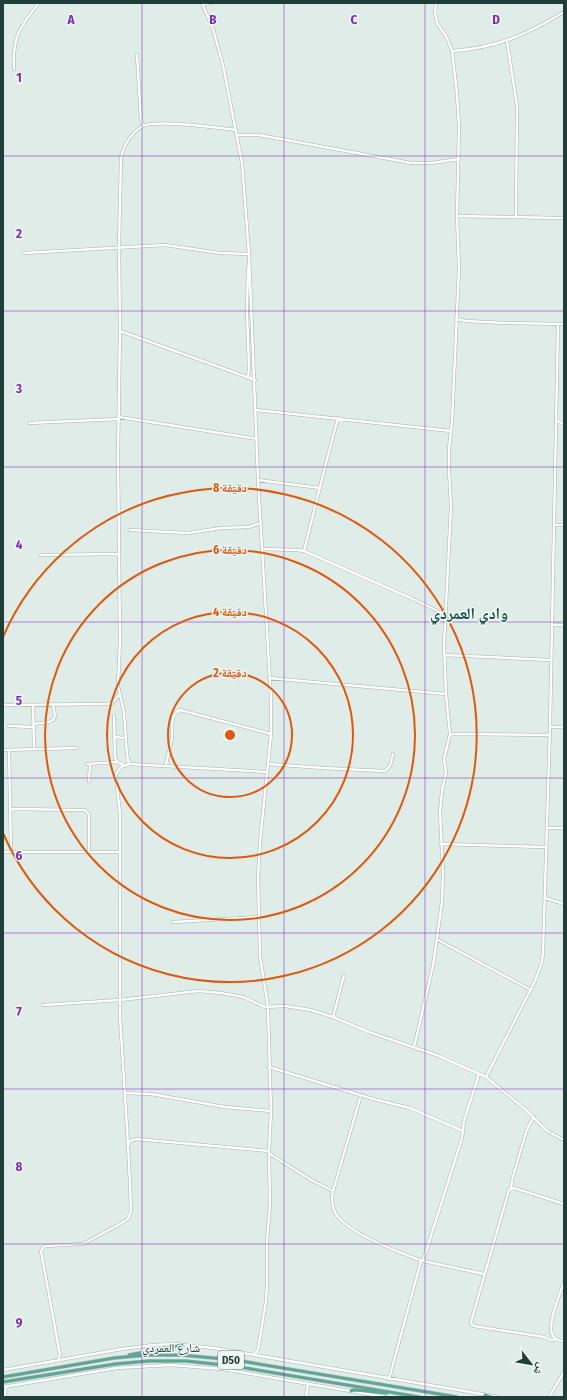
<svg xmlns="http://www.w3.org/2000/svg" width="567" height="1400" font-family="'Fira Sans Condensed','Noto Naskh Arabic',sans-serif">
<style>
.lines{fill:none;stroke-linecap:round;stroke-linejoin:round}
.minor-casing{stroke:#a2b4af;stroke-width:3.5}
.major-casing{stroke:#c0c9c7;stroke-width:4}
.minor{stroke:#fff;stroke-width:2.5}
.major{stroke:#60a697;stroke-width:3}
.grid{fill:none;stroke:#7b2cbf;stroke-width:1;stroke-opacity:0.55}
.ring{fill:none;stroke:#de580e;stroke-width:2}
.labels{text-anchor:middle;dominant-baseline:central;stroke-width:3;stroke-linejoin:round;paint-order:stroke}
.shield{fill:#f0f8f4;stroke:#5e7670;stroke-width:1}
.shield-label{font-size:11px;font-weight:bold;fill:#1f3e37}
.street-label{font-size:12px;fill:#1f3e37;stroke:#f0f8f4}
.district-label{font-size:16px;font-weight:bold;fill:#195146;stroke:#f0f8f4}
.grid-label{font-size:13px;text-anchor:middle;font-weight:bold;fill:#7b2cbf;stroke:#f0f8f4;stroke-width:3;stroke-linejoin:round;paint-order:stroke}
.centre{fill:#de580e;stroke:#f0f8f4;stroke-width:2}
.ring-label{font-size:12px;text-anchor:middle;font-weight:bold;fill:#de580e;stroke:#f0f8f4;stroke-width:3;stroke-linejoin:round;paint-order:stroke}
</style>
<rect width="100%" height="100%" fill="#dfece7"/>
<g class="lines">
<defs>
<path id="minor" d="M202,3l11,26 10,36 19,98 7,91 9,226 13,218v36l-11,108 -2,35 2,79 8,51 3,104 -2,40 1,54 -3,35v44l-1,17 -8,49 -4,5
M203,4l9,-1
M507,41l10,65 -1,111
M452,51c44,-3 74,-16 112,-39
M137,55l4,65 2,6
M14,69c-2,-31 6,-43 25,-66
M237,135h22l152,28h20l28,-4
M457,216l107,2
M24,253l141,-8 55,8 29,1
M456,319l11,2 38,2 59,1
M120,331l135,49
M248,378l1,-10 -2,-57 1,-44
M256,410l195,21
M119,417l138,22
M557,421l7,3
M29,423l90,-4
M258,480l62,8
M555,525h9
M130,530l58,3 33,-5 28,-1 12,-4
M263,549l34,1 7,1 109,48 33,16
M304,551l23,-92 11,-41
M41,555l78,-1
M552,625h12
M444,655l107,5
M269,678l177,16
M3,705l103,-1 6,-1 7,-8
M33,705l1,44
M114,716l1,41 2,5 7,3
M34,724l15,-2 4,-2 2,-4 -2,-12
M9,726l25,1
M550,727h14
M450,734l99,1
M114,737l11,1
M3,750l73,-2
M9,750l2,102
M87,764l30,-2
M129,764l-2,-9 -3,-43 -6,-26 2,-45 -2,-187 2,-123 -1,-85 2,-88c3,-13 10,-25 22,-32 13,-7 75,2 93,4
M268,764l55,4 62,3 5,-5 3,-12
M166,766c1,-10 5,-19 6,-29 1,-9 -3,-22 8,-27l91,24
M89,781l1,-17
M10,809l75,1 4,5v37
M547,828h17
M441,844l104,3
M3,852h117
M545,898l19,6
M173,922l86,-5
M438,940l93,50
M43,1005l77,-5 78,-9 23,2 22,4 22,10 20,-1 26,4 22,7 36,15 70,24 47,21 40,33 21,21 17,9
M333,1017l11,-42
M414,1047l19,-81 9,-64 1,-30 -3,-60 2,-21 4,-19 -2,-13 6,-25 -4,-40 -2,-50 7,-137 -2,-37v-22l3,-26 7,-154 -2,-52 2,-89 -2,-33 -5,-43 -5,-13 -10,-15 -2,-11 1,-9
M269,1067l104,32 37,9 53,23
M486,1077l49,-96 7,-19 1,-10 7,-225 8,-403
M125,1093l26,1 74,13 46,4
M361,1095l-28,96c-2,9 -1,18 5,26 14,17 55,33 76,41l9,3 61,13
M128,1144l-8,-127v-203l-4,-36v-4l5,-7 8,-3 138,8
M270,1154l43,27 20,10
M511,1189l1,-9 15,-51 7,-12
M423,1261l39,-123 2,-17 15,-47
M564,1282c-4,12 -18,44 -11,54 3,4 7,5 11,5
M556,1339l-5,1 -7,-3 -70,-11 -3,-2v-2l38,-132 5,-2 50,16
M58,1360l2,-5 -19,-104 4,-5 38,-2 37,-20 8,-5 3,-8 -1,-28 -2,-37 2,-5 6,-2 133,12
M3,1370l119,-21 31,-4 21,-1 40,4 285,49
M389,1379l32,-118
M3,1387l114,-19 53,-3 52,4 163,28
M5,1397v-6l2,-5
M306,1397l2,-13
M549,1397l15,-25"/>
<path id="major" d="M129,1355l53,-10
M3,1377l111,-19 34,-3h33l54,5 222,37
M3,1382l112,-18 33,-3h38l47,5 186,31
M351,1391l3,-1 33,3
M485,1395l6,2"/>
</defs>
<!-- minor casing -->
<use href="#minor" class="minor-casing"/>
<!-- major casing -->
<use href="#major" class="major-casing"/>
<!-- minor -->
<use href="#minor" class="minor"/>
<!-- major -->
<use href="#major" class="major"/>
</g>
<!-- grid -->
<path class="grid" d="M142,3v1394M284,3v1394M425,3v1394M3,156h561M3,311h561M3,467h561M3,622h561M3,778h561M3,933h561M3,1089h561M3,1244h561"/>
<!-- distance rings -->
<g class="ring">
<circle cx="230" cy="735" r="62"/>
<circle cx="230" cy="735" r="123"/>
<circle cx="230" cy="735" r="185"/>
<path d="M3 637A247 247 0 1 1 3 833"/>
</g>
<g class="labels">
<!-- shield labels -->
<rect class="shield" x="218" y="1351" width="26" height="18" rx="3"/>
<g class="shield-label">
<text x="231" y="1360">D50</text>
</g>
<!-- street labels -->
<g class="street-label">
<text x="171" y="1348">شارع العمردي</text>
</g>
<!-- district labels -->
<g class="district-label">
<text x="469" y="613">وادي العمردي</text>
</g>
</g>
<g class="grid-label">
<text x="71" y="24">A</text>
<text x="213" y="24">B</text>
<text x="354" y="24">C</text>
<text x="496" y="24">D</text>
<text x="19" y="82">1</text>
<text x="19" y="238">2</text>
<text x="19" y="393">3</text>
<text x="19" y="549">4</text>
<text x="19" y="705">5</text>
<text x="19" y="860">6</text>
<text x="19" y="1016">7</text>
<text x="19" y="1171">8</text>
<text x="19" y="1327">9</text>
</g>
<circle cx="230" cy="735" r="6" class="centre"/>
<g class="ring-label">
<text x="230" y="492">8 دقيقة</text>
<text x="230" y="554">6 دقيقة</text>
<text x="230" y="616">4 دقيقة</text>
<text x="230" y="677">2 دقيقة</text>
</g>
<!-- border -->
<rect width="567" height="1400" fill="none" stroke="#1f3e37" stroke-width="8"/>
<!-- north arrow -->
<g transform="translate(531 1364) rotate(121)" stroke="#f0f8f4" stroke-width="3" paint-order="stroke">
<path d="M0-3L7 15L0 10L-7 15Z" fill="#1f3e37"/>
<text y="-6" font-size="11" font-weight="bold" text-anchor="middle" fill="#1f3e37">ش</text>
</g>
</svg>
